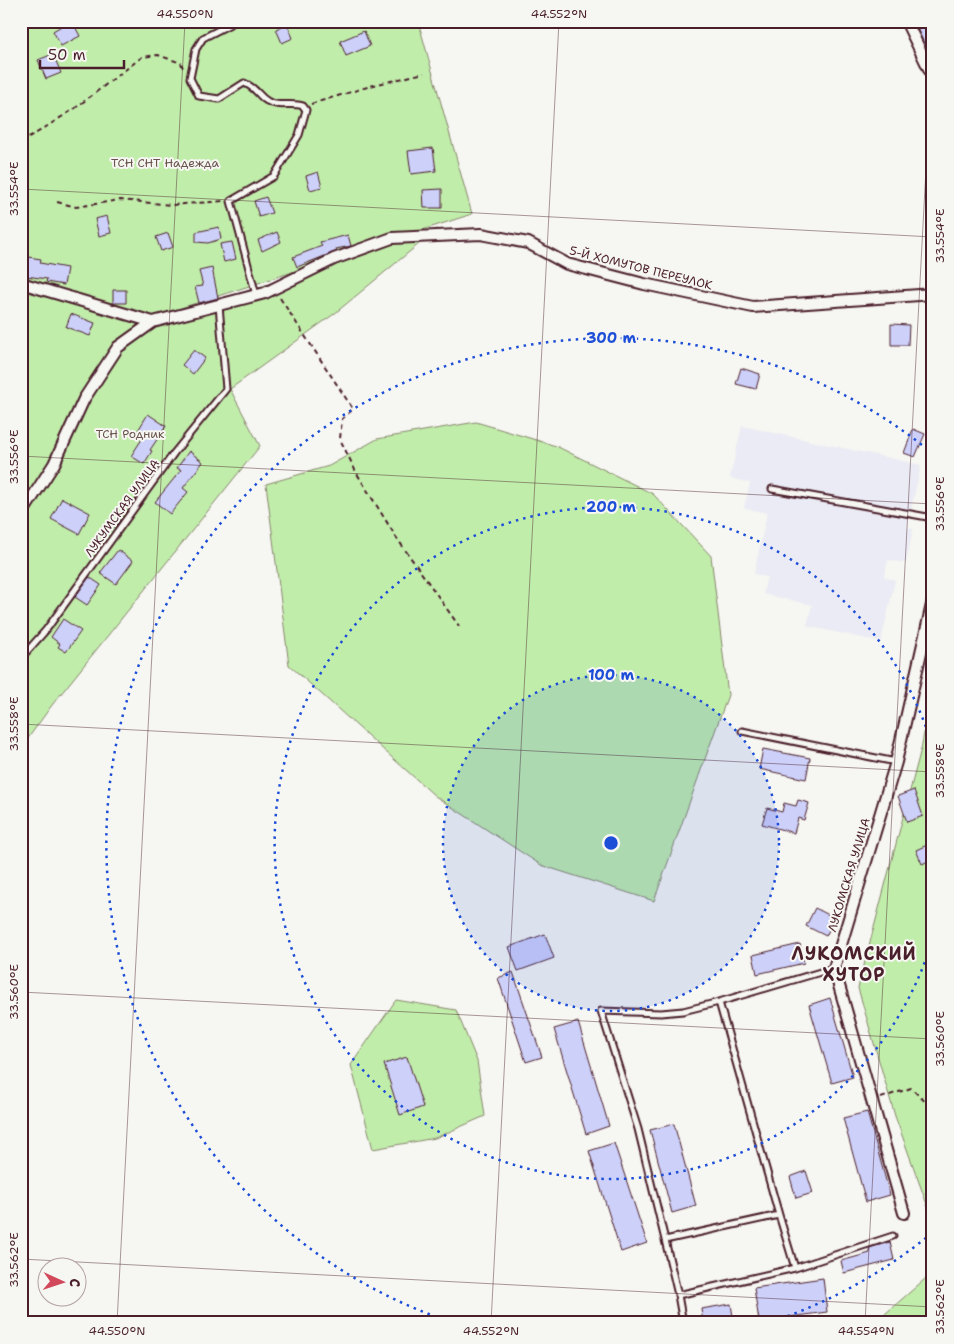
<svg xmlns="http://www.w3.org/2000/svg" width="954" height="1344" font-family="'Shantell Sans',sans-serif">
<style>
.built{fill:#eaebf4}
.green{fill:#c1edab;stroke:#86866b}
.building{fill:#cdd0f9;stroke:#4a1f2b}
.lines{fill:none;stroke-linecap:round;stroke-linejoin:round}
.service-casing{stroke:#4a1f2b;stroke-width:9}
.minor-casing{stroke:#4a1f2b;stroke-width:14}
.path{stroke:#4a1f2b;stroke-width:2;stroke-dasharray:5 4;stroke-linecap:butt}
.service{stroke:#f6f6f2;stroke-width:5}
.minor{stroke:#f6f6f2;stroke-width:10}
.ticks{fill:none;stroke:#4a1f2b;stroke-width:1;stroke-opacity:0.45}
.ring{fill:none;stroke:#1d4ed8;stroke-width:2.5;stroke-dasharray:2.5 5}
.labels{text-anchor:middle;dominant-baseline:central;stroke-width:4;stroke-linejoin:round;paint-order:stroke}
.park-label{font-size:12px;fill:#68524b;stroke:#f6f6f2}
.street-label{font-size:12px;fill:#4a1f2b;stroke:#f6f6f2}
.district-label{font-size:18px;font-weight:bold;letter-spacing:1px;fill:#4a1f2b;stroke:#f6f6f2}
.centre{fill:#1d4ed8;stroke:#f6f6f2;stroke-width:2.5}
.ring-label{font-size:15px;text-anchor:middle;font-weight:bold;fill:#1d4ed8;stroke:#f6f6f2;stroke-width:4;stroke-linejoin:round;paint-order:stroke}
.neatline{fill:none;stroke:#4a1f2b;stroke-width:2}
.ticks-label{font-size:12px;text-anchor:middle;fill:#4a1f2b}
</style>
<rect width="100%" height="100%" fill="#f6f6f2"/>
<filter id="ink" filterUnits="userSpaceOnUse"><feTurbulence type="fractalNoise" baseFrequency=".02" numOctaves="2"/><feDisplacementMap in="SourceGraphic" scale="10" xChannelSelector="R" yChannelSelector="G"/><feConvolveMatrix kernelMatrix="1 2 1 2 8 2 1 2 1" color-interpolation-filters="sRGB"/></filter>
<g filter="url(#ink)">
<!-- built -->
<path class="built" d="M742,426l179,39 -14,62 6,2 -7,34 -18,-3 -4,17 11,3 -14,62 -74,-16 5,-21 -49,-11 4,-17 -13,-3 13,-61 -23,-5 6,-25 -20,-5z"/>
<!-- green -->
<path class="green" d="M21,21h397l54,193 -322,104 -129,-37z
M437,229l-103,85 -104,75 30,57 -208,259 -31,43v-460l120,34 78,-22z
M476,422l80,24 97,48 58,62 17,139 -74,206 -113,-36 -106,-69 -146,-131 -23,-181 63,-18 48,-27z
M933,685v536l-38,-105 -37,-128 63,-239z
M396,1000l60,10 21,51 8,55 -50,22 -62,11 -22,-84z
M933,1272v51h-66l18,-9z"/>
<!-- building -->
<path class="building" d="M70,21h2l8,15 -19,10 -8,-15z
M287,24l6,14 -11,5 -6,-14z
M927,24l6,13v7l-7,3 -9,-18z
M364,31l6,15 -24,10 -6,-15z
M53,54l8,19 -15,6 -8,-19z
M433,148l3,23 -25,3 -3,-23z
M318,172l4,15 -12,3 -4,-14z
M442,189v19h-18l-1,-18z
M266,197l6,16 -13,4 -5,-16z
M107,216l4,17 -12,3 -4,-17z
M219,227l2,12 -13,4 -12,-1v-10z
M277,232l4,10 -19,9 -4,-11z
M168,233l5,14 -12,4 -5,-14z
M348,235l3,11 -15,3 1,2 -40,16 -4,-10 29,-11 -2,-4z
M232,242l4,17 -12,3 -4,-18z
M28,257l13,2 -1,4 27,5 -3,17 -18,-3 1,-3 -21,-3z
M212,268l6,30 -19,5 -4,-16 8,-1 -4,-15z
M113,290h13v13h-13z
M71,314l24,9 -5,13 -24,-9z
M891,324l18,1 -1,20h-17z
M194,350l11,8 -12,16 -11,-9z
M741,368l19,6 -4,15 -20,-5z
M148,414l18,12 -16,24 2,1 -8,13 -13,-8 13,-20 -7,-4z
M913,429l12,5 -10,23 -11,-4z
M189,451l14,11 -20,26 5,4 -18,22 -15,-12 26,-32 -4,-2z
M62,498l28,15 -11,21 -28,-15z
M118,550l15,11 -17,23 -16,-11z
M89,577l12,8 -14,20 -12,-8z
M63,619l18,12 -15,21 -8,-5 2,-3 -9,-7z
M763,749l47,9 -4,21 -47,-10z
M914,790l9,26 -16,6 -9,-26z
M798,800l11,3 -5,17 -6,-2 -4,15 -32,-9 5,-16 15,4 2,-9 12,3z
M927,845l6,14 -11,5 -6,-14z
M815,908l20,10 -9,18 -20,-10z
M545,934l9,24 -36,13 -9,-24z
M800,944l4,19 -47,11 -4,-19z
M513,972l29,85 -16,5 -28,-84z
M830,998l23,79 -21,6 -23,-78z
M578,1022l31,104 -23,8 -32,-105z
M407,1057l16,50 -23,8 -16,-51z
M867,1112l23,83 -24,7 -23,-84z
M674,1124l22,82 -24,7 -22,-83z
M614,1143l33,100 -26,9 -32,-101z
M806,1171l7,22 -17,5 -6,-21z
M890,1242l4,18 -50,13 -3,-12 29,-8 -1,-5z
M823,1278l4,34 -68,9 -5,-33z
M731,1304l3,19h-31l-2,-14z"/>
<g class="lines">
<defs>
<path id="service" d="M236,21l-33,17 -7,11 -6,29 9,18 20,3 25,-16c13,5 14,13 23,18 11,7 25,1 36,5l3,4 -7,25 -25,41 -43,25 25,94
M772,489l161,29
M21,658l25,-28 128,-177 52,-64 -7,-84
M742,731l154,31
M719,1002l60,213 -114,25 -27,-111 -37,-118 60,2 22,-2 36,-9 115,-34
M779,1215l16,53 98,-32
M665,1240l13,55
M683,1323l-5,-28 117,-27"/>
<path id="minor" d="M906,21l27,56
M21,283l132,39
M21,515l33,-51 30,-65 34,-52 35,-25 112,-29 69,-34 58,-21 89,-4 47,9 39,21 77,20 109,23 180,-13
M904,1213l-70,-245 62,-206 37,-162"/>
</defs>
<!-- service casing -->
<use href="#service" class="service-casing"/>
<!-- minor casing -->
<use href="#minor" class="minor-casing"/>
<!-- path -->
<path class="path" d="M311,104l63,-19 50,-12
M21,143l53,-34 68,-52 16,-2 23,8 2,5
M57,202l19,5 44,-7 52,5 51,-4
M280,298l73,111 -11,10 -2,20 16,33 40,65 63,89
M881,1098l30,-10 22,21"/>
<!-- service -->
<use href="#service" class="service"/>
<!-- minor -->
<use href="#minor" class="minor"/>
</g>
</g>
<!-- ticks -->
<path class="ticks" d="M21,189l912,48M21,456l912,48M21,724l912,48M21,992l912,47M21,1259l912,48M117,1323l68,-1302M491,1323l68,-1302M865,1323l68,-1287"/>
<!-- distance rings -->
<circle cx="611" cy="843" r="168" fill="#1d4ed8" fill-opacity=".12"/>
<g class="ring">
<circle cx="611" cy="843" r="168"/>
<path d="M932 941A336 336 0 1 1 932 745"/>
<path d="M932 1233A505 505 0 0 1 771 1322M451 1322A505 505 0 1 1 932 453"/>
</g>
<g class="labels">
<!-- park labels -->
<g class="park-label">
<text x="165" y="163">ТСН СНТ Надежда</text>
<text x="130" y="434">ТСН Родник</text>
</g>
<!-- street labels -->
<g class="street-label">
<text transform="translate(641 268) rotate(14)">5-Й ХОМУТОВ ПЕРЕУЛОК</text>
<text transform="translate(122 508) rotate(-54)">ЛУКУМСКАЯ УЛИЦА</text>
<text transform="translate(849 875) rotate(-73)">ЛУКОМСКАЯ УЛИЦА</text>
</g>
<!-- district labels -->
<g class="district-label">
<text x="854" y="954">ЛУКОМСКИЙ<tspan x="854" dy="21">ХУТОР</tspan></text>
</g>
</g>
<circle cx="611" cy="843" r="8" class="centre"/>
<g class="ring-label">
<text x="611" y="343">300 m</text>
<text x="611" y="512">200 m</text>
<text x="611" y="680">100 m</text>
</g>
<!-- margin -->
<rect width="954" height="1344" fill="none" stroke="#f6f6f2" stroke-width="55"/>
<!-- north arrow -->
<g transform="translate(62 1282) rotate(93)"><circle r="24" fill="#f6f6f2" stroke="#b1a0a2"/>
<path d="M0-4L9 19L0 12L-9 19Z" fill="#d1495b"/>
<text y="-8" font-size="14" font-weight="bold" text-anchor="middle" fill="#4a1f2b">С</text>
</g>
<!-- scale -->
<path d="M40 60v8h84v-8" fill="none" stroke="#4a1f2b" stroke-width="2.5"/>
<text x="48" y="60" font-size="15" fill="#4a1f2b" stroke="#f6f6f2" stroke-width="4" paint-order="stroke">50 m</text>
<rect x="28" y="28" width="898" height="1288" class="neatline"/>
<g class="ticks-label">
<text x="185" y="18">44.550°N</text>
<text x="559" y="18">44.552°N</text>
<text transform="translate(14 189) rotate(-90)" y="4">33.554°E</text>
<text transform="translate(940 236) rotate(-90)" y="4">33.554°E</text>
<text transform="translate(14 457) rotate(-90)" y="4">33.556°E</text>
<text transform="translate(940 504) rotate(-90)" y="4">33.556°E</text>
<text transform="translate(14 724) rotate(-90)" y="4">33.558°E</text>
<text transform="translate(940 771) rotate(-90)" y="4">33.558°E</text>
<text transform="translate(14 992) rotate(-90)" y="4">33.560°E</text>
<text transform="translate(940 1039) rotate(-90)" y="4">33.560°E</text>
<text transform="translate(14 1260) rotate(-90)" y="4">33.562°E</text>
<text transform="translate(940 1307) rotate(-90)" y="4">33.562°E</text>
<text x="117" y="1335">44.550°N</text>
<text x="491" y="1335">44.552°N</text>
<text x="866" y="1335">44.554°N</text>
</g>
</svg>
